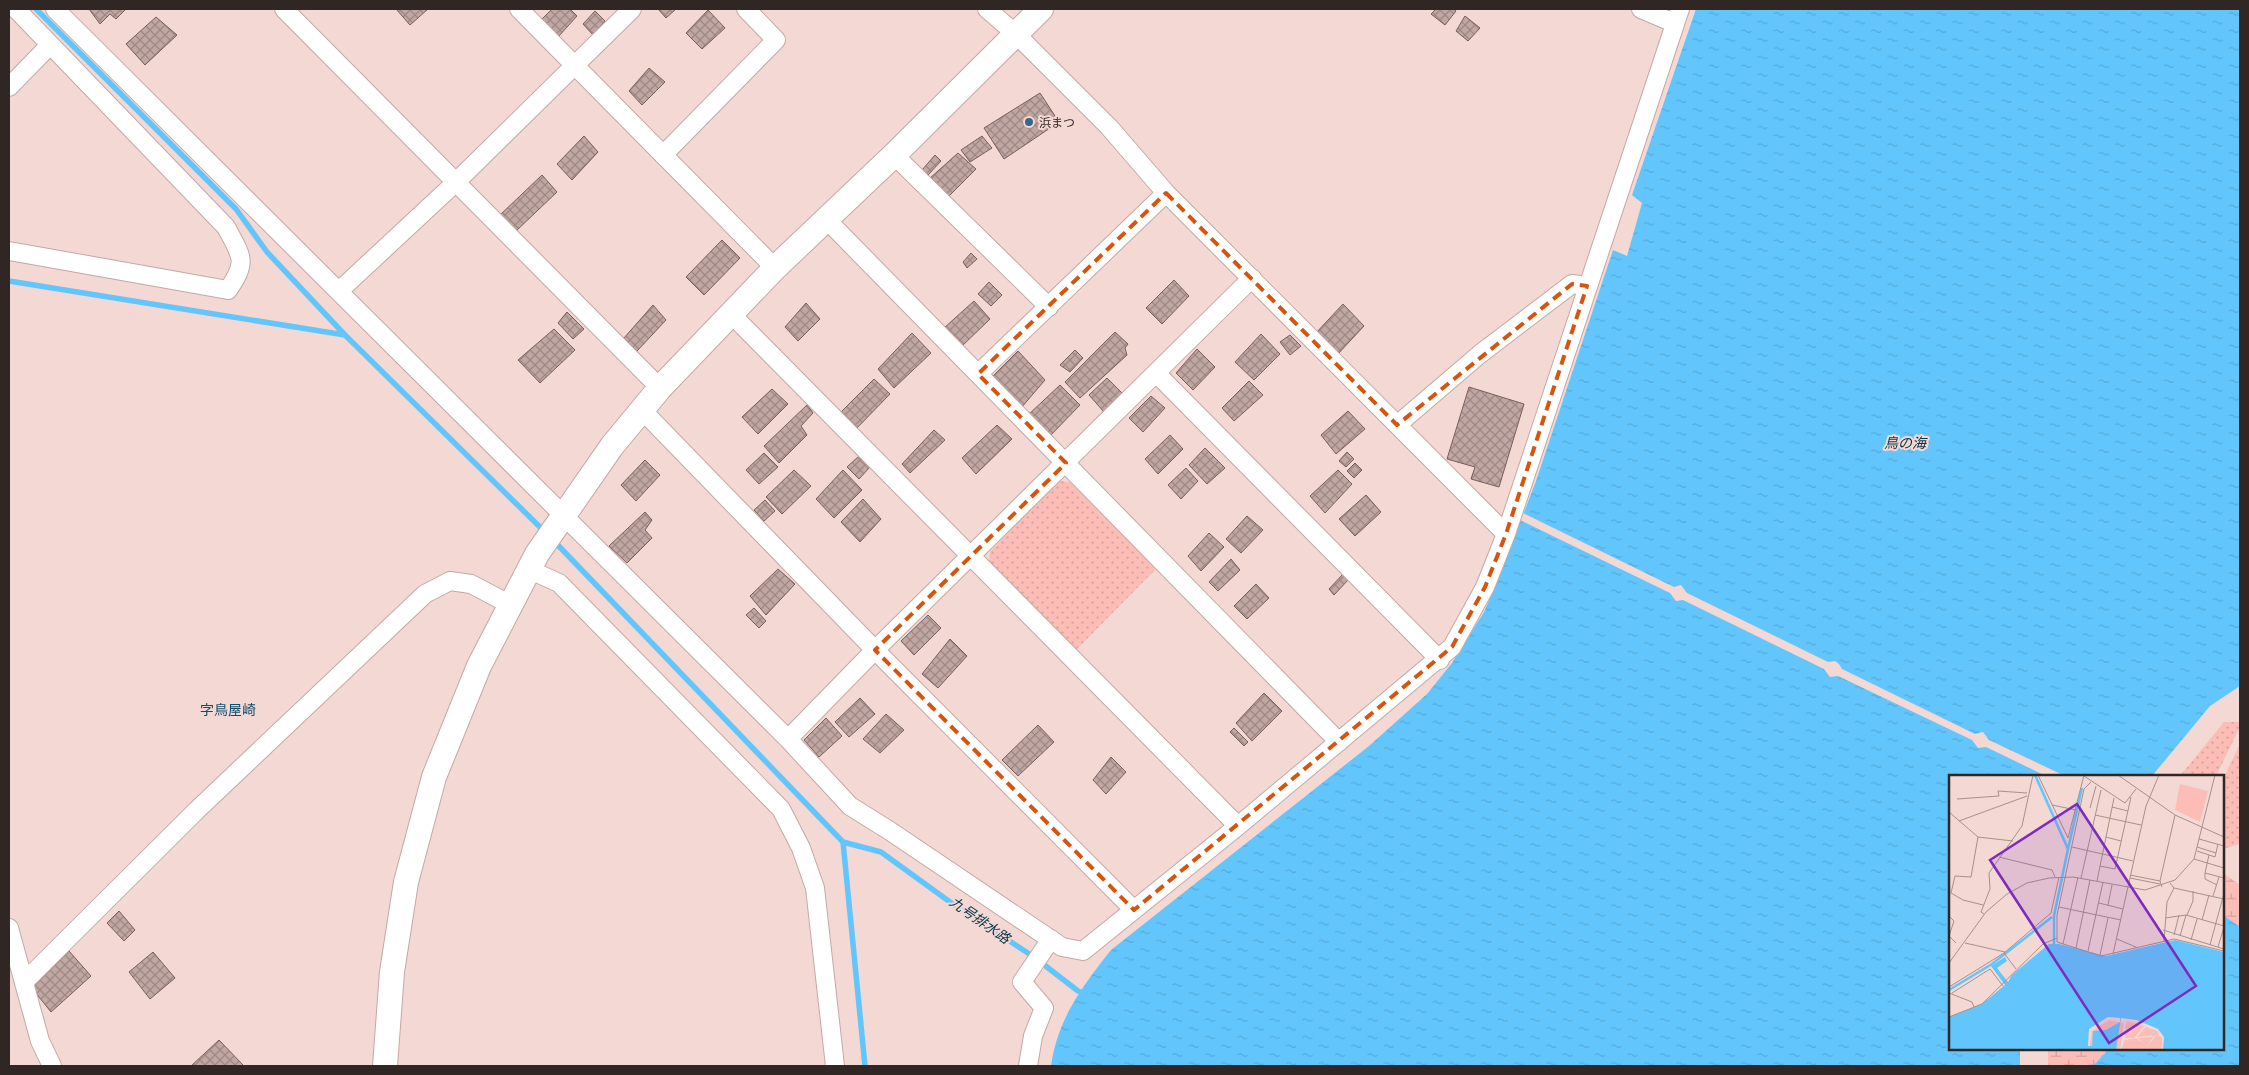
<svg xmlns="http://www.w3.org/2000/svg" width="2249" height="1075" font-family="'PT Sans','Noto Sans JP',sans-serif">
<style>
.green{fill:url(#green-dots)}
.wetland{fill:url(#wetland-marsh)}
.water{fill:url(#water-ripples)}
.pier{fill:#f4d8d4}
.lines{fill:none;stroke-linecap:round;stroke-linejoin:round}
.stream{stroke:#62c6fc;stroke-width:5.5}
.building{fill:url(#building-cross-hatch);stroke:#775f5c}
.street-casing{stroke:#c3a9a5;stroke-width:20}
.secondary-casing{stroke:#c3a9a5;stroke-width:26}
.street{stroke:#fff;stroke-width:18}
.secondary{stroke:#fff;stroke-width:24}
.marked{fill:none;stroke:#d6540e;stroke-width:4;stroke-dasharray:10 6;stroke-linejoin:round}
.poi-dot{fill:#346885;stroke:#f4d8d4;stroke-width:2}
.labels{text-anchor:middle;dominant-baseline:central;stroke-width:4;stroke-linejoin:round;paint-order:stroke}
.poi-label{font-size:12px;fill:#302624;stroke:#f4d8d4;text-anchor:start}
.water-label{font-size:14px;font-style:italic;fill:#07354a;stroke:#f4d8d4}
.neighbourhood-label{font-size:14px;fill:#0d4f6e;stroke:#f4d8d4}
.inset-river{fill:none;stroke:#62c6fc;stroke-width:2.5}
.inset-road{fill:none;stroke:#a6918e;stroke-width:1}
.view{fill:#7b2cbf;fill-opacity:0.15;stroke:#7b2cbf;stroke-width:2.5}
.inset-edge{fill:none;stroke:#302624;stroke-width:2.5}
</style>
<defs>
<pattern id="green-dots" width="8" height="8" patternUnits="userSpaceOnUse" patternTransform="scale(1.25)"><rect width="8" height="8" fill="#fbbdb5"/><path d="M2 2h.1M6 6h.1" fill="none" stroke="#d7a29c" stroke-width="1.8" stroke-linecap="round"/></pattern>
<pattern id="wetland-marsh" width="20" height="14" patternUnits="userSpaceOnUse" patternTransform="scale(1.25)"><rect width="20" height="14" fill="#fbbdb5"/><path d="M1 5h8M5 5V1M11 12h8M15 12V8" fill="none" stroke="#d7a29c"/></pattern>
<pattern id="water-ripples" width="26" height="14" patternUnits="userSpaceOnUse" patternTransform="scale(1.25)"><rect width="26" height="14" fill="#62c6fc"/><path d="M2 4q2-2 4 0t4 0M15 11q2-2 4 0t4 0" fill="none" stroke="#55aad8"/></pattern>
<pattern id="building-cross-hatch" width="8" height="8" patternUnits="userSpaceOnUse" patternTransform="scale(1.25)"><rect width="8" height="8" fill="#c1a7a3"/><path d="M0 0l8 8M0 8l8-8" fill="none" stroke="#9d8885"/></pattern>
</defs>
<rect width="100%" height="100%" fill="#f4d8d4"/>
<!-- green -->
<path class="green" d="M1058,480l13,3 85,86 -80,81 -87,-89 1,-9z
M2224,722h15l1,5 -24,49h-36z
M2240,744v100l-17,5v-70z"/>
<!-- wetland -->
<path class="wetland" d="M2223,873l17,12v181h-192v-17h175z"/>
<!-- water -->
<path class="water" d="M1696,9h544v677l-30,20 -58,70h-202v273h70v17h-969c7,-48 31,-79 60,-116l258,-204 58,-52 25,-31 32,-51 15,-34 37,-97 77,-231 14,6 15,-53 -10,-8z
M2223,915l17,12v139h-147l16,-17h114z"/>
<!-- pier -->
<path class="pier" d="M1523,513l151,74 7,-2 6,8 141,69 7,-1 4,3 3,5 133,65 8,-2 6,8 76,36h-19l-60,-29 -8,1 -6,-8 -134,-64 -8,1 -6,-8 -141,-69 -7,1 -6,-8 -150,-73z"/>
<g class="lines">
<!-- stream -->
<path class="stream" d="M36,9l200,200 31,43 78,83
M9,281l336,54 200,197
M553,540l290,302 38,10 69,50 84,55 44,34 6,2
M843,842l22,224"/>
</g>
<!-- building -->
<path class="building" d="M89,9h37l-10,10 -6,-5 -10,10z
M396,9h32l-18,16z
M552,9h18l7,7 -19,21 -17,-17z
M658,9h18l-10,9z
M1436,9h17l3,2 -11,14 -14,-11z
M708,10l17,18 -23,21 -16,-16z
M595,11l10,10 -12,14 -10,-11z
M1465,16l15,12 -12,13 -12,-10z
M156,17l21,18 -32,30 -19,-21z
M649,68l16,14 -23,23 -13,-14z
M1040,93l19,29 -55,37 -20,-31z
M584,136l14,16 -26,28 -15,-16z
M982,136l10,12 -22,14 -9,-12z
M958,153l18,16 -30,30 -17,-20z
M935,155l6,6 -13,14 -6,-5z
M542,175l15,17 -41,39 -16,-16z
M722,240l18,18 -36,37 -18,-18z
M971,253l6,6 -10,9 -4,-6z
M1174,280l15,16 -27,28 -16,-16z
M989,282l13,13 -11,11 -13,-12z
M974,301l16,18 -29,28 -17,-19z
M806,303l14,16 -22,22 -13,-14z
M1343,304l21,22 -27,29 -22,-21z
M653,305l13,15 -29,31 -13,-13z
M567,312l17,17 -11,10 -15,-16z
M554,329l21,21 -35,33 -22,-23z
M1115,332l13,12 -3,4 2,7 -47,43 -15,-16z
M912,333l19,20 -37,35 -16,-19z
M1261,334l19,20 -26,26 -19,-18z
M1290,335l11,11 -11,9 -10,-13z
M1197,349l18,18 -22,23 -17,-17z
M1075,350l8,8 -13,14 -10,-7z
M1018,351l27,29 -24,28 -30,-30z
M1107,378l15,15 -18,19 -15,-17z
M874,379l16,15 -36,37 -15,-17z
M1249,381l14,14 -29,26 -12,-13z
M1060,385l20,20 -32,33 -21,-22z
M1469,387l55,17 -25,83 -28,-8 4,-12 -28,-8z
M772,389l16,15 -30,30 -16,-17z
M1151,396l14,12 -22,24 -14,-14z
M807,405l6,8 -12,13 6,9 -28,28 -15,-17z
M1348,411l17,18 -29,25 -15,-19z
M997,425l15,14 -36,35 -14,-16z
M934,430l11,10 -35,33 -8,-9z
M1170,435l13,14 -25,25 -13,-15z
M1205,448l20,20 -18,16 -18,-19z
M1347,452l7,7 -8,8 -7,-6z
M764,453l14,14 -19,17 -13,-14z
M859,456l11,11 -11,12 -12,-12z
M645,460l15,15 -24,26 -15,-16z
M1355,463l7,7 -8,8 -7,-7z
M1186,468l12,13 -17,18 -13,-14z
M794,470l17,16 -29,28 -16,-17z
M843,470l19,20 -28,28 -18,-19z
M1338,470l14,14 -27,29 -15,-17z
M1366,495l15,17 -26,24 -16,-17z
M863,499l18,20 -21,23 -19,-20z
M765,500l10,11 -11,10 -10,-11z
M645,512l7,8 -7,10 7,8 -25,25 -18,-17z
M1247,516l16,14 -22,23 -15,-14z
M1209,533l15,14 -23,24 -13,-15z
M1231,559l9,11 -22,21 -9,-9z
M778,569l17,15 -29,31 -16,-19z
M1343,574l6,5 -15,16 -5,-6z
M1256,584l13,14 -22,21 -13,-13z
M754,608l12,13 -7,7 -13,-13z
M928,615l13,13 -27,27 -13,-14z
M950,639l17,17 -29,32 -16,-14z
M1264,693l18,18 -30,30 -16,-18z
M860,698l15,16 -26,23 -14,-15z
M886,714l18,16 -24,23 -17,-14z
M826,718l16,18 -23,21 -15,-17z
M1038,725l16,17 -36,34 -16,-16z
M1234,728l14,14 -4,4 -14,-14z
M1111,757l15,15 -20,22 -13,-14z
M119,911l16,19 -11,11 -17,-18z
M69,951l22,25 -40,36 -20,-25z
M153,952l22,26 -25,21 -21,-27z
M219,1040l25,26h-53z"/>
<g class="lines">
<defs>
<path id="street" d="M55,9l733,730 62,67 40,25 172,116 21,4 155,-125 214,-179 33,-60 21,-53 174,-525
M284,9l376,379
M519,9l256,259
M987,9l30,26 92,92 57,66 340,341
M1641,9l33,14
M9,87l41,-42
M663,155l113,-115 -30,-31
M894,155l155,152
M826,219l513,523
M9,251l219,39c20,-29 14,-33 -2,-63l-210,-218
M339,291l116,-108 177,-174
M731,314l507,512
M978,374l188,-181
M1157,374l283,286
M642,410l233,240 259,260
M1397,425l83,-71 92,-70 15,2
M528,569l31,14 222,226 20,39 14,40 20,178
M788,739l87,-89 377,-372
M9,928l31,113 12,25
M25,981l172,-171 228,-216 25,-13 21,3 38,20
M1028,1066l5,-30 11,-28 -22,-26 29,-43"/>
<path id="secondary" d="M385,1066l7,-94 14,-90 28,-105 45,-111 58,-112 75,-108 48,-58 115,-120 119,-113 147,-146"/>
</defs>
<!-- street casing -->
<use href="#street" class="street-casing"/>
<!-- secondary casing -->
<use href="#secondary" class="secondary-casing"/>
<!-- street -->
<use href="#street" class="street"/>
<!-- secondary -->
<use href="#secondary" class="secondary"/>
</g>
<!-- marked area -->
<path class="marked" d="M1166,193l231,232 175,-141 15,2 -81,248 -21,53 -33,60 -318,263 -259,-260 191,-187 -88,-89z"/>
<!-- markers -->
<circle class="poi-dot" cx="1029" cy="122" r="5"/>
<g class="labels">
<!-- poi labels -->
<g class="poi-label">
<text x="1039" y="122">浜まつ</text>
</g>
<!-- water labels -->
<g class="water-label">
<text x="1905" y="443">鳥の海</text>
<text transform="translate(980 920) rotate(35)">九号排水路</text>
</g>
<!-- neighbourhood labels -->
<g class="neighbourhood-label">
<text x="228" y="710">字鳥屋崎</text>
</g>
</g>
<!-- overview -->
<g transform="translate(1949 775)">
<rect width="275" height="275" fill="#f4d8d4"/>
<path d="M178,246l17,5 -10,12h-9v-8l7,4 -7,-6zM197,252l11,4 2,4 -22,2zM207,261l6,1 -1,13h-40l4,-10 11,-2 9,7 -7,-7 15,-1 -7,10z" fill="#fbbdb5"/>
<path d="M160,245l15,3 -4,27 -31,-1 3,-18z" fill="#fbbdb5"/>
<path d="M231,9l28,7 -8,31 -25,-12z" fill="#fbbdb5"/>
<path d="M226,165l49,12v98h-61l1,-13 -6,-8 -21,-9 -16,-2 -5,32h-167v-33l33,-13 23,-19 -14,-19 14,-9 2,4 -10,7 11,14 4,-7 37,-31h10l47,12zM159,242l12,1v4l-14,8 -13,1 -1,15h-4l1,-17z" fill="#62c6fc" fill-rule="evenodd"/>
<path class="inset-river" d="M86,0l33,74 -14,67v28M119,74l14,-61M0,215l43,-26 60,-47"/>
<path class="inset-road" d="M89,0l30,63 16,-63M169,0l57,40 49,22M135,1l41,27 11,-14M142,7l-7,7 -27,126v27l44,14 73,-17 50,12M8,24l42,-3 -1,-5 29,2M103,30l24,5M163,32l16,4M141,33l6,-22M0,37l29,25 35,4M146,40l46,10M10,46l68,-25M29,62l-7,40 -16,-1 -4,17 12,7 20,5M157,62l15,4M250,64l25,7M123,72l61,14M248,72l19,6M248,76l18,6 3,-13M260,80l-4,18 19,5M50,82l53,13 3,7M245,84l30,9M151,91l15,3 16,-72M256,98v6l12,6M181,100l30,6M132,103l20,-88M181,103l30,6M148,106l17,-83M221,108l4,5 50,11M213,112l-2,-6 15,-66M264,121l6,-19M150,128l24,6M159,130l4,-20M110,132l62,13M35,139l-3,-2 9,-23 -1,-16 33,-47 11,-51M238,140l6,-14v-10M0,141l5,5 -5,15 7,7M216,143l21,-3M253,145l7,-25M214,155l61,19M225,160l5,-20M231,161l6,-21 38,11M168,164l21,9M242,165l6,-21M215,166l3,-39 7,-14M16,168l40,9M114,169l15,-67M261,170l14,-52M269,172l6,-20M127,173l14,-68M139,176l15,-69M164,179l33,-148 13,-31M151,180l8,-37M0,188l37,-51 21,-18 20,-11 22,-5 24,-1 72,13 30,-10 19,-21 21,-84M67,194l-12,-16 47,-40 8,-36M0,212l55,-34M0,218l23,9 2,5M3,218l38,-24 13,17M0,242l33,-13 61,-60 14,-6"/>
<path class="view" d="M128,29l119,182 -87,57 -119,-183z"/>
<rect width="275" height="275" class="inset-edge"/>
</g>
<!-- border -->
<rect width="2249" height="1075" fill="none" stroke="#302624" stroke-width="20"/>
</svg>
